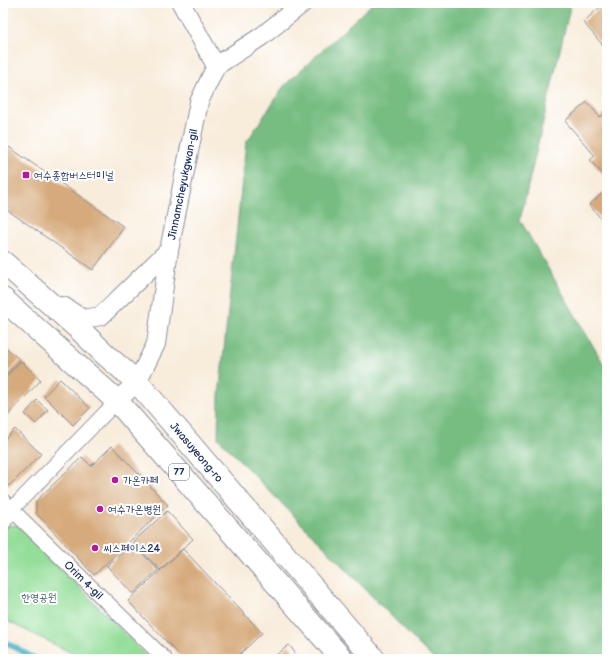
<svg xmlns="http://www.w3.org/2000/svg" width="610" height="662" font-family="'Balsamiq Sans','Poor Story',sans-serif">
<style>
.green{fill:#94de9a;stroke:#58867c}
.forest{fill:#77bd82;stroke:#497670}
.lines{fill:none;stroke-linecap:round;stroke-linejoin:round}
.stream{stroke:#45b1c3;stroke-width:5.5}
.building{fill:#d6aa7b}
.minor-casing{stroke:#8a8e9c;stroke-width:16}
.tertiary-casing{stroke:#8a8e9c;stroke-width:20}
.primary-casing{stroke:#8a8e9c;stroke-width:24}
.minor{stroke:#fff;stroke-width:14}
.tertiary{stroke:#fff;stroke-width:18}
.primary{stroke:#fff;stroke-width:22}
.poi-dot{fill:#b5179e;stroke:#fff;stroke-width:1.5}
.labels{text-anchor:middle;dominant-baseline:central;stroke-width:4;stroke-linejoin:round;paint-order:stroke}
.shield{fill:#fff;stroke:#5f6d8e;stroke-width:1}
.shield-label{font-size:10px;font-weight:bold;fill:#1b2f5e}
.poi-label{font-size:11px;fill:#1b2f5e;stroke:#fff;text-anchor:start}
.street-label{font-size:11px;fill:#1b2f5e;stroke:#fff}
.park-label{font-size:11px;fill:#395b6d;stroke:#fff}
</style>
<rect width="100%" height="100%" fill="#fff"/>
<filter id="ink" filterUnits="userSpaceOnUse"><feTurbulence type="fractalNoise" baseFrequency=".025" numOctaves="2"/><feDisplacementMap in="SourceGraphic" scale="8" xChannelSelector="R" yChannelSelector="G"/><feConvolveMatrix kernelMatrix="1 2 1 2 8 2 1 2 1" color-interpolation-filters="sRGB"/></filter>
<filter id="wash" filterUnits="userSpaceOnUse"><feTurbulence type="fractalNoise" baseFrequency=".012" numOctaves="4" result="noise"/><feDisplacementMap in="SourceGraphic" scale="16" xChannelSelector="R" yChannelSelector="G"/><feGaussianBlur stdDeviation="0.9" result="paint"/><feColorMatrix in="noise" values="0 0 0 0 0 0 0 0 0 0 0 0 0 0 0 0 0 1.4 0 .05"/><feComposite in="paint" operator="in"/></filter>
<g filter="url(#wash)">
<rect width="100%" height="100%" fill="#f8ecda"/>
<!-- green -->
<path class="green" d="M17,525l133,134h-66l-81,-40v-87l3,-6z"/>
<!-- forest -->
<path class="forest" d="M373,3h198l-51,217 87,150v289h-174l-215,-221 1,-42 27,-253 38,-57z"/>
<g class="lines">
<!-- stream -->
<path class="stream" d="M3,641l33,18"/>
</g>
<g id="blocks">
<!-- building -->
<path class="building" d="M605,3l2,2v45l-24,-28z
M587,102l13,15 7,-6v68l-17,-19 5,-4 -30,-35z
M3,143l121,84 -31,43 -90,-63z
M607,189v36l-18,-20z
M3,345l17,15 -17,18z
M21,361l20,19 -34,36 -4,-4v-32z
M60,379l30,29 -17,17 -29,-29z
M37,400l11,10 -12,14 -11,-10z
M3,421l4,4 -4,5z
M15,429l26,25 -32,32 -6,-5v-40z
M112,446l56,59 -74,70 -58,-62v-12l46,-44 9,9z
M167,511l26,28 -33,31 -27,-28z
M133,543l25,27 -25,24 -26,-28z
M183,549l79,84 -22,21 5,5h-62l-55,-58z
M289,645l11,14h-29z"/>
</g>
</g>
<g filter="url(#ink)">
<use href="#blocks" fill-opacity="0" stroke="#8a8e9c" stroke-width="1"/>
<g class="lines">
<defs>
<g id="minor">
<path id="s1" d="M3,501l162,158"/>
<path d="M3,524l9,-15 105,-108"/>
</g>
<g id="tertiary">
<path d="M181,3l35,63"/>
<path d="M63,306l20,13 18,-3 68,-66"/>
<path id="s2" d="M117,401l20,-19 19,-38 13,-94 30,-148 17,-36 46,-30 41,-33"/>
</g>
<g id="primary">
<path id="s3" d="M3,262l77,68 28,27 29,25 237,277"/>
<path d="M3,299l114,102 225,258"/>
</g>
</defs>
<!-- minor casing -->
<use href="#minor" class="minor-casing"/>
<!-- tertiary casing -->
<use href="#tertiary" class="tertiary-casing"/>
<!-- primary casing -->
<use href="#primary" class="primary-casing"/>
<!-- minor -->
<use href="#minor" class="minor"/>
<!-- tertiary -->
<use href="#tertiary" class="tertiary"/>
<!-- primary -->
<use href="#primary" class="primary"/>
</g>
</g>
<!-- markers -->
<g class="poi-dot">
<rect x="22" y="171" width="8" height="8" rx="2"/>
<circle cx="115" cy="480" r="4"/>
<circle cx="100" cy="509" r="4"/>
<circle cx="95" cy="548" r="4"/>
</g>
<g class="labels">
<!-- shield labels -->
<rect class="shield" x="169" y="464" width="20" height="16" rx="3"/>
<g class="shield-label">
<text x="179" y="472">77</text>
</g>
<!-- poi labels -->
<g class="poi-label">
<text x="34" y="175">여수종합버스터미널</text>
<text x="123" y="480">가온카페</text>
<text x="108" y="509">여수가온병원</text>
<text x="103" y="548">씨스페이스24</text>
</g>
<!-- street labels -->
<g class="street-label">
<text stroke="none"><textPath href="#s2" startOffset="232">Jinnamcheyukgwan-gil</textPath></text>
<text stroke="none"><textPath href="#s3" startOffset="272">Jwasuyeong-ro</textPath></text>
<text stroke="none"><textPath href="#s1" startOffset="113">Orim 4-gil</textPath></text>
</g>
<!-- park labels -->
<g class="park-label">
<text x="39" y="597">한영공원</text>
</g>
</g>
<!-- margin -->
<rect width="610" height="662" fill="none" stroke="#fff" stroke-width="16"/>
</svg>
